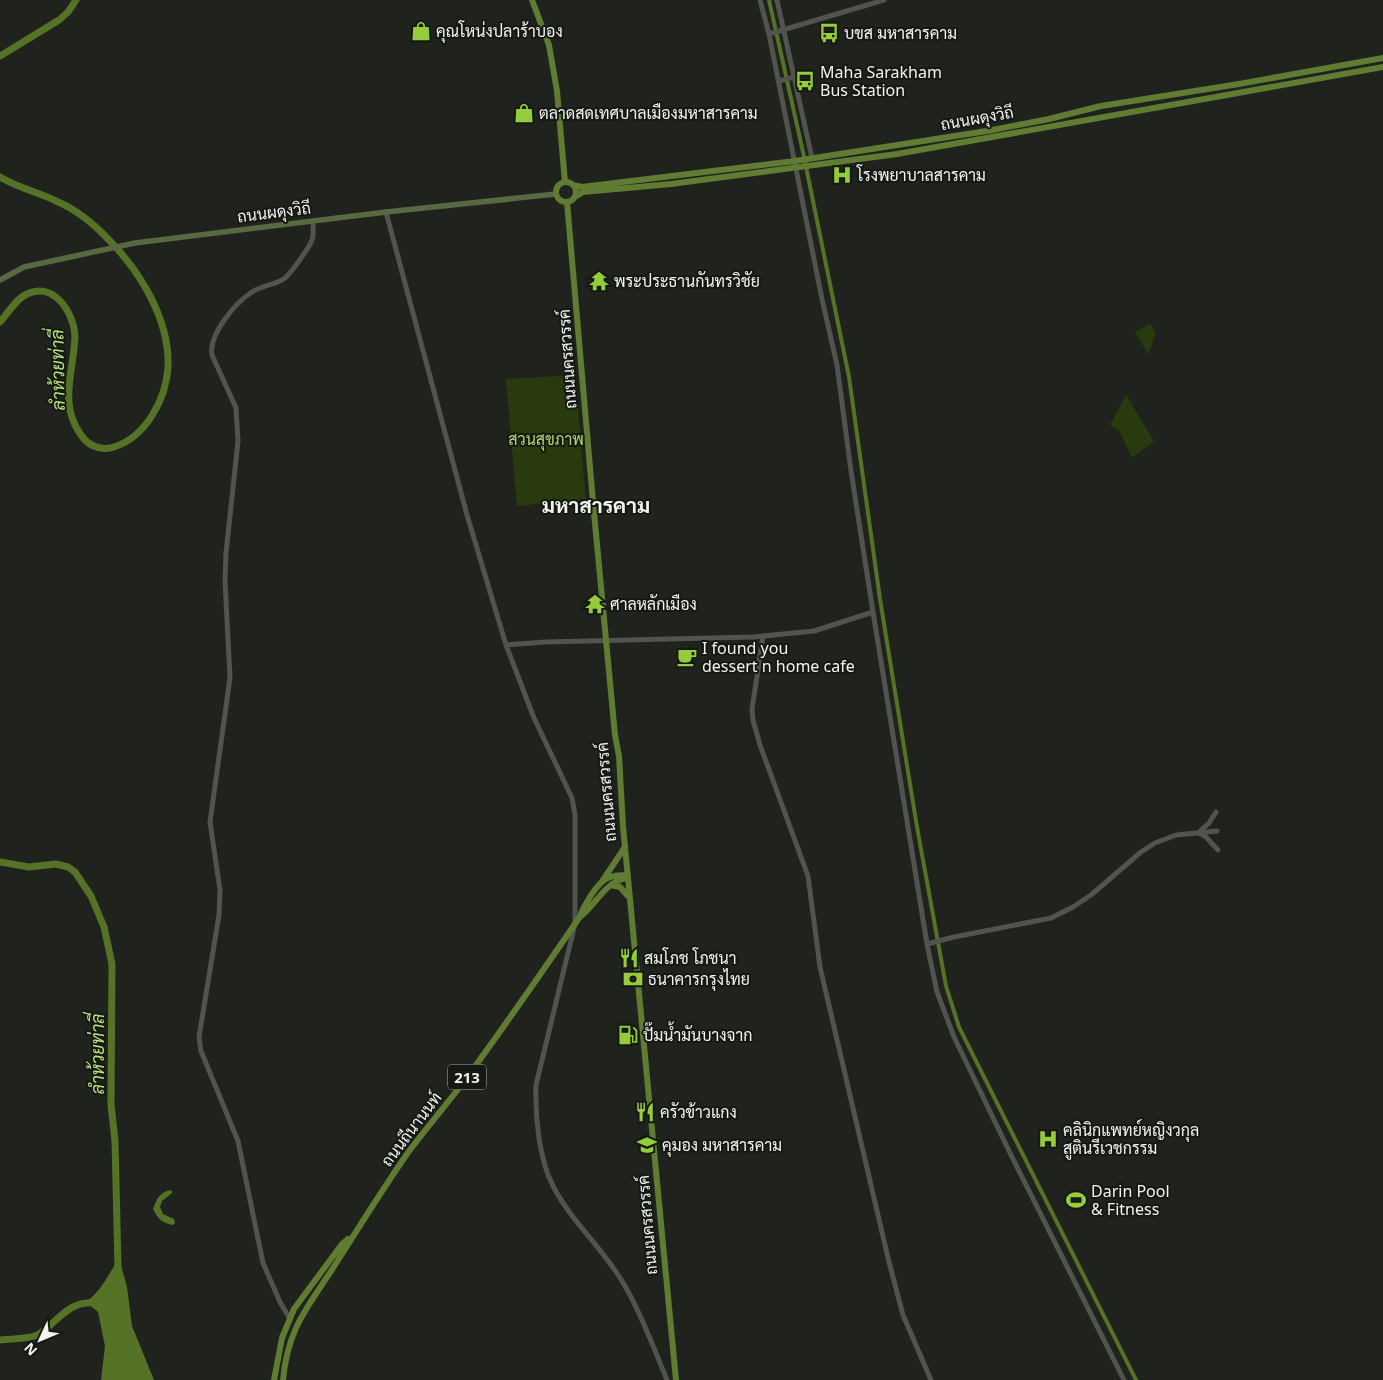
<svg xmlns="http://www.w3.org/2000/svg" width="1383" height="1380" font-family="'Noto Sans',Sarabun,sans-serif">
<style>
.green{fill:#293b0e}
.water{fill:#547326}
.lines{fill:none;stroke-linecap:round;stroke-linejoin:round}
.canal{stroke:#547326;stroke-width:4}
.river{stroke:#547326;stroke-width:7}
.tertiary{stroke:#51544e;stroke-width:5}
.secondary{stroke:#586840;stroke-width:5.5}
.primary{stroke:#607b32;stroke-width:6}
.labels{text-anchor:middle;dominant-baseline:central;stroke-width:4;stroke-linejoin:round;paint-order:stroke}
.shield{fill:#161814;stroke:#afb1ad;stroke-width:1}
.shield-label{font-size:15px;font-weight:bold;fill:#f1f3ef}
.poi-label{font-size:16px;fill:#f1f3ef;stroke:#161814;text-anchor:start}
.street-label{font-size:16px;fill:#f1f3ef;stroke:#161814}
.park-label{font-size:16px;fill:#abd770;stroke:#161814}
.water-label{font-size:18px;font-style:italic;fill:#b8e67e;stroke:#161814}
.district-label{font-size:21px;font-weight:bold;fill:#f1f3ef;stroke:#161814}
</style>
<rect width="100%" height="100%" fill="#1f221d"/>
<!-- green -->
<path class="green" d="M1150,324l6,9 -8,21 -13,-22z
M575,375l11,124 -69,7 -11,-127z
M1126,395l28,46 -22,17 -12,-26 -10,-7z"/>
<!-- water -->
<path class="water" d="M171,1190l1,3 -10,8 -2,6 3,7 11,5 1,4 -2,2c-11,-2 -15,-6 -20,-16 4,-10 6,-17 18,-19z
M119,1258l8,29 5,39 22,54h-53l4,-34 -7,-34 -12,-10c15,-11 23,-28 33,-44z"/>
<g class="lines">
<!-- canal -->
<path class="canal" d="M769,0l34,152 46,225 31,222 37,228 29,159 13,41 177,353"/>
<!-- river -->
<path class="river" d="M0,56l59,-36 9,-8 8,-12
M0,177c18,11 38,15 56,24 19,8 38,23 52,38 32,32 62,81 60,128 -2,32 -22,70 -54,80 -13,4 -26,-1 -33,-12 -23,-32 -7,-64 -6,-99 -1,-23 -21,-55 -48,-42 -11,5 -19,19 -27,28
M0,862l29,5 27,-3 12,3 7,5 16,24 13,31 8,37 -1,141 4,36 3,126
M0,1340c9,-1 32,-1 39,-6 20,-13 28,-33 56,-31"/>
<!-- tertiary -->
<path class="tertiary" d="M760,0l9,34 53,265 15,66 14,106 22,141 54,332 10,48 17,45 57,118 113,225
M777,0l35,158
M769,34l115,-34
M779,81l15,-4
M386,212l81,303 39,130 28,73 38,80 3,17v109l-39,161c-1,32 3,74 17,101 19,37 52,64 72,100 17,29 29,63 42,94
M763,636l-11,73 1,11 7,25 48,131 12,91 69,295 14,53 28,65
M506,645l39,-3 208,-5 61,-6 59,-19
M1198,833l11,-10 7,-11
M1198,833l7,3 13,14
M927,944l27,-7 97,-19 22,-11 18,-12 50,-43 14,-9 21,-8 41,-4
M290,1319l-10,-17 -17,-39 -25,-122 -37,-90 -2,-14 20,-122 1,-25 -10,-68 20,-144 -5,-97 1,-28 12,-112 -2,-33 -24,-53c-4,-20 24,-53 40,-63 10,-7 24,-7 33,-14 6,-5 24,-30 27,-38 2,-5 1,-13 1,-19"/>
<!-- secondary -->
<path class="secondary" d="M0,280l24,-13 111,-24 251,-31 170,-18"/>
<!-- primary -->
<path class="primary" d="M532,0l17,45 8,46 8,91
M556 192a10 10 0 1 1 20 0a10 10 0 1 1-20 0Z
M573,185l9,2 213,-26 192,-30 62,-12 52,-13 138,-22 144,-26
M575,197l8,-5 88,-8 226,-30 486,-87
M567,202l26,300 22,233 4,21 4,70 53,554
M603,880l22,-33
M611,885l9,2 8,9
M580,917c17,-13 24,-35 47,-39
M274,1380l8,-42 12,-29 48,-65 6,-5
M283,1380c5,-53 25,-73 52,-115 24,-38 47,-75 72,-111 17,-23 35,-44 52,-66 41,-55 81,-113 120,-170 5,-12 17,-35 29,-40 6,-3 14,-3 20,-3"/>
</g>
<!-- icons -->
<defs>
<symbol id="shop-bare" viewBox="-9 -9 18 18"><path d="M-5-2.5h2.3a2.7 3.5 0 0 1 5.4 0H5L5.5 6h-11ZM-1.5-2.5h3a1.5 2.3 0 0 0-3 0Z" fill="#95cc3b" stroke="#161814" stroke-width="2.5" paint-order="stroke"/></symbol>
<symbol id="bus-bare" viewBox="-9 -9 18 18"><path d="M-5-6H5V4H4V6H2V4H-2V6H-4V4H-5ZM-3.5-4V0h7V-4ZM-3.5 1.2v1.5H-2V1.2ZM2 1.2v1.5H3.5V1.2Z" fill="#95cc3b" stroke="#161814" stroke-width="2.5" paint-order="stroke"/></symbol>
<symbol id="hospital-bare" viewBox="-9 -9 18 18"><path d="M-5-5h3v3.5h4V-5h3V5h-3V1.5h-4V5h-3Z" fill="#95cc3b" stroke="#161814" stroke-width="2.5" paint-order="stroke"/></symbol>
<symbol id="temple-bare" viewBox="-9 -9 18 18"><path d="M0-6L5-2H3V0L6.5 2.5H4V6H1.5V3h-3V6H-4V2.5H-6.5L-3 0V-2H-5Z" fill="#95cc3b" stroke="#161814" stroke-width="2.5" paint-order="stroke"/></symbol>
<symbol id="cafe-bare" viewBox="-9 -9 18 18"><path d="M-5.5-4.5H6V0H3Q3 3.5 0 3.5H-2.5Q-5.5 3.5-5.5 0ZM3-3.2v2h1.7v-2ZM-6 4.5H4V6H-6Z" fill="#95cc3b" stroke="#161814" stroke-width="2.5" paint-order="stroke"/></symbol>
<symbol id="restaurant-bare" viewBox="-9 -9 18 18"><path d="M-5-6h1v4h1v-4h1v4h1v-4h1v5L-1.5 .5V6h-2V.5L-5-1ZM5-6V6H3V1.5H1.5Q1.5-4 5-6Z" fill="#95cc3b" stroke="#161814" stroke-width="2.5" paint-order="stroke"/></symbol>
<symbol id="bank-bare" viewBox="-9 -9 18 18"><path d="M-6-4H6V4H-6ZM0-2.3a2.3 2.3 0 1 0 0 4.6a2.3 2.3 0 1 0 0-4.6Z" fill="#95cc3b" stroke="#161814" stroke-width="2.5" paint-order="stroke"/></symbol>
<symbol id="fuel-bare" viewBox="-9 -9 18 18"><path d="M-5.5-6h7V0h2V4h1.3V-2.5L3-4.5l.8-.8L6-3V5H2.5V1h-1V6h-7ZM-4.2-4.7v3.2H.2V-4.7Z" fill="#95cc3b" stroke="#161814" stroke-width="2.5" paint-order="stroke"/></symbol>
<symbol id="school-bare" viewBox="-9 -9 18 18"><path d="M0-5L7-2L0 1L-7-2ZM-4 1L0 2.5L4 1V4Q0 6-4 4Z" fill="#95cc3b" stroke="#161814" stroke-width="2.5" paint-order="stroke"/></symbol>
<symbol id="stadium-bare" viewBox="-9 -9 18 18"><path d="M0-5a6.5 5 0 1 0 0 10a6.5 5 0 1 0 0-10ZM-3.5-1.8h7v3.6h-7Z" fill="#95cc3b" stroke="#161814" stroke-width="2.5" paint-order="stroke"/></symbol>
</defs>
<g fill-rule="evenodd">
<use href="#shop-bare" x="407" y="17" width="28" height="28"/>
<use href="#bus-bare" x="815" y="19" width="28" height="28"/>
<use href="#bus-bare" x="791" y="67" width="28" height="28"/>
<use href="#shop-bare" x="510" y="99" width="28" height="28"/>
<use href="#hospital-bare" x="828" y="161" width="28" height="28"/>
<use href="#temple-bare" x="585" y="267" width="28" height="28"/>
<use href="#temple-bare" x="581" y="590" width="28" height="28"/>
<use href="#cafe-bare" x="673" y="643" width="28" height="28"/>
<use href="#restaurant-bare" x="615" y="944" width="28" height="28"/>
<use href="#bank-bare" x="619" y="965" width="28" height="28"/>
<use href="#fuel-bare" x="614" y="1021" width="28" height="28"/>
<use href="#restaurant-bare" x="631" y="1098" width="28" height="28"/>
<use href="#hospital-bare" x="1034" y="1125" width="28" height="28"/>
<use href="#school-bare" x="633" y="1131" width="28" height="28"/>
<use href="#stadium-bare" x="1062" y="1186" width="28" height="28"/>
</g>
<g class="labels">
<!-- shield labels -->
<rect class="shield" x="448" y="1064.5" width="38" height="25" rx="4"/>
<g class="shield-label">
<text x="467" y="1077">213</text>
</g>
<!-- poi labels -->
<g class="poi-label">
<text x="436" y="31">คุณโหน่งปลาร้าบอง</text>
<text x="844" y="33">บขส มหาสารคาม</text>
<text x="820" y="72">Maha Sarakham<tspan x="820" dy="18">Bus Station</tspan></text>
<text x="539" y="113">ตลาดสดเทศบาลเมืองมหาสารคาม</text>
<text x="857" y="175">โรงพยาบาลสารคาม</text>
<text x="614" y="281">พระประธานกันทรวิชัย</text>
<text x="610" y="604">ศาลหลักเมือง</text>
<text x="702" y="648">I found you<tspan x="702" dy="18">dessert n home cafe</tspan></text>
<text x="644" y="958">สมโภช โภชนา</text>
<text x="648" y="979">ธนาคารกรุงไทย</text>
<text x="643" y="1035">ปั๊มน้ำมันบางจาก</text>
<text x="660" y="1112">ครัวข้าวแกง</text>
<text x="1063" y="1130">คลินิกแพทย์หญิงวกุล<tspan x="1063" dy="18">สูตินรีเวชกรรม</tspan></text>
<text x="662" y="1145">คุมอง มหาสารคาม</text>
<text x="1091" y="1191">Darin Pool<tspan x="1091" dy="18">&amp; Fitness</tspan></text>
</g>
<!-- street labels -->
<g class="street-label">
<text transform="translate(977 118) rotate(-10)">ถนนผดุงวิถี</text>
<text transform="translate(274 212) rotate(-7)">ถนนผดุงวิถี</text>
<text transform="translate(567 359) rotate(-94)">ถนนนครสวรรค์</text>
<text transform="translate(606 792) rotate(-95)">ถนนนครสวรรค์</text>
<text transform="translate(411 1129) rotate(-53)">ถนนถีนานนท์</text>
<text transform="translate(647 1225) rotate(-95)">ถนนนครสวรรค์</text>
</g>
<!-- park labels -->
<g class="park-label">
<text x="546" y="439">สวนสุขภาพ</text>
</g>
<!-- water labels -->
<g class="water-label">
<text transform="translate(57 370) rotate(-91)">ลำห้วยท่าลี่</text>
<text transform="translate(97 1054) rotate(-90)">ลำห้วยท่าลี่</text>
</g>
<!-- district labels -->
<g class="district-label">
<text x="596" y="505">มหาสารคาม</text>
</g>
</g>
<!-- north arrow -->
<g transform="translate(40 1340) rotate(226)" stroke="#161814" stroke-width="4" paint-order="stroke">
<path d="M0-4L9 19L0 12L-9 19Z" fill="#f1f3ef"/>
<text y="-8" font-size="14" font-weight="bold" text-anchor="middle" fill="#f1f3ef">N</text>
</g>
</svg>
